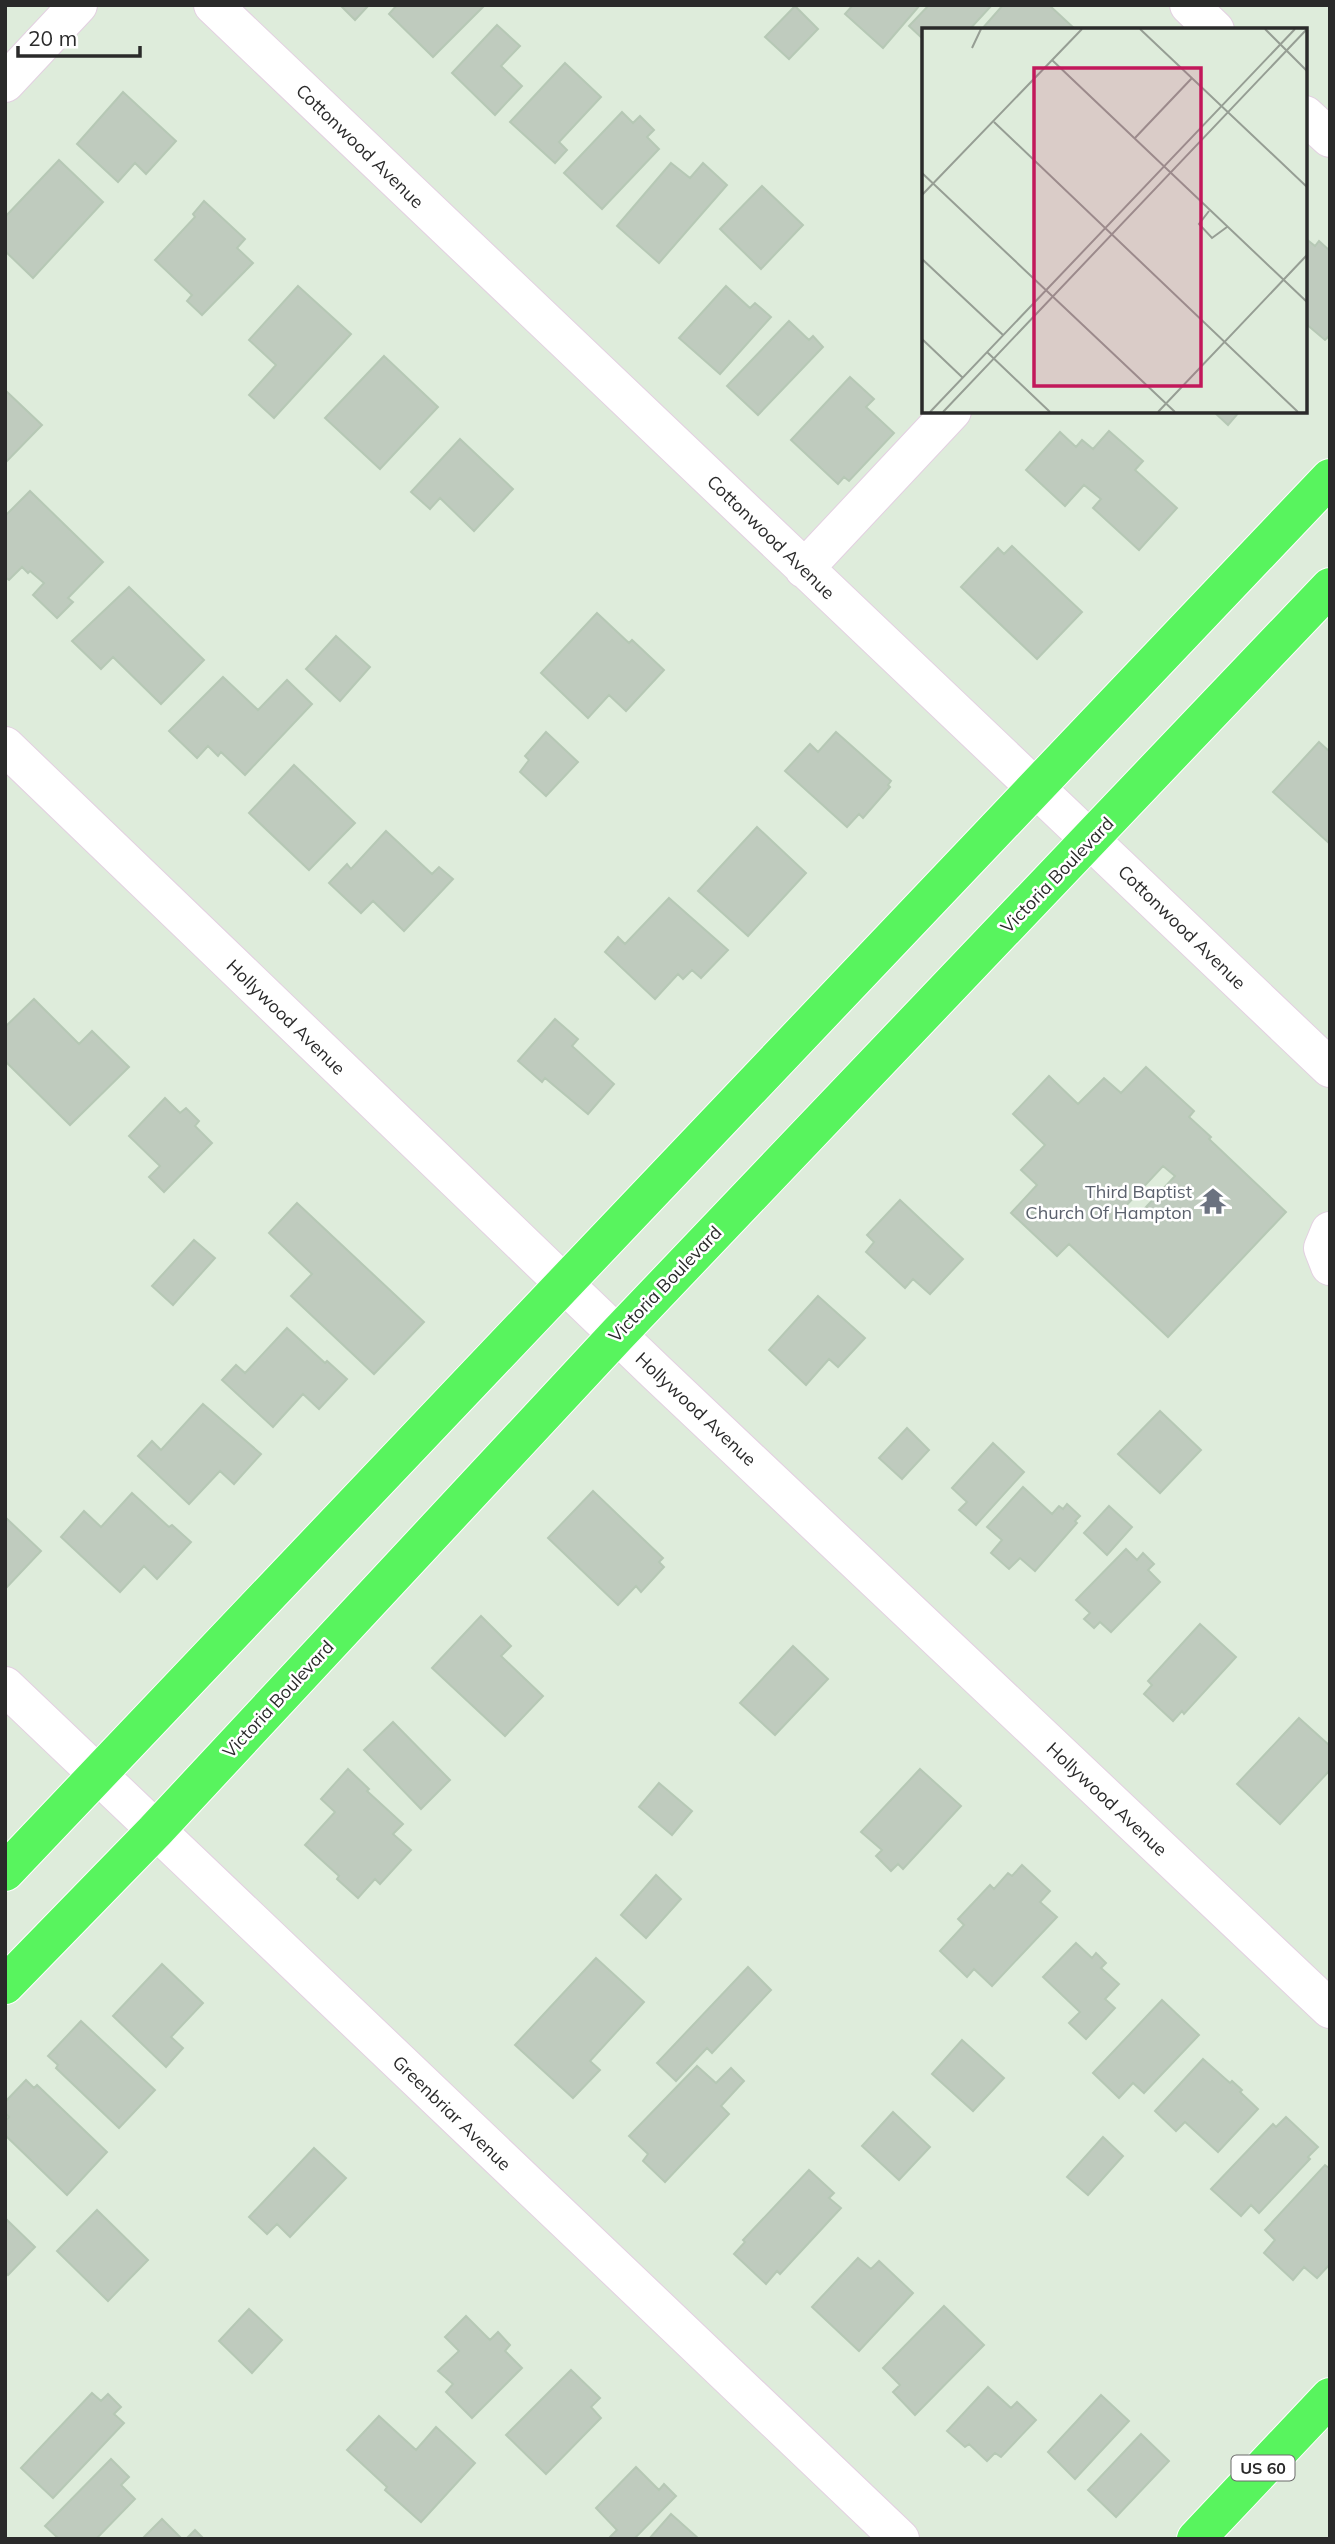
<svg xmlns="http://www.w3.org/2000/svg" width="1335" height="2544" font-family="Mulish,sans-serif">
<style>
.building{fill:#bfcbbe;stroke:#b6c8b5;stroke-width:2;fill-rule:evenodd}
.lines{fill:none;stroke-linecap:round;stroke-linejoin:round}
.minor-casing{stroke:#e3d0e1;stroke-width:40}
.major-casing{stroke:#fff;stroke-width:40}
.minor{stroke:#fff;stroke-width:38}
.major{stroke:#58f45e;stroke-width:38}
.labels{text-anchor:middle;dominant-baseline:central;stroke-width:5;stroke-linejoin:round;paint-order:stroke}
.shield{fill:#fff;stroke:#6a6a6a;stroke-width:2}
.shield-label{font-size:16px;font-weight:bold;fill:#2a2a2a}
.street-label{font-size:18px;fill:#2a2a2a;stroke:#fff}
.worship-label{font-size:18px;fill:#5b616d;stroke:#fff;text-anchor:end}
.inset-road{fill:none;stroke:#969e94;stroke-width:2}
.view{fill:#c2185b;fill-opacity:0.15;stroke:#c2185b;stroke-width:3.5}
.inset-edge{fill:none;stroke:#2a2a2a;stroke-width:3.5}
</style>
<rect width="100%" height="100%" fill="#deecdb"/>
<!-- building -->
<path class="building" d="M340,5h29l-14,15z
M397,5h84l2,2 -50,50 -44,-43z
M853,5h67l-37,43 -38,-34z
M929,5h63l-23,25h-45v10l-15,-14z
M1003,5h46l27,25h-95z
M795,6l23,23 -29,30 -24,-22z
M497,25l23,21 -19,20 21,20 -27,29 -43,-42z
M565,63l36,34 -42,45 8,8 -12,13 -45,-41z
M123,92l53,49 -30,33 -11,-11 -17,19 -41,-38z
M622,112l11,11 7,-7 14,14 -7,7 12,12 -57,60 -38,-36z
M59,160l44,42 -70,76 -28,-27v-34z
M671,163l19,15 13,-15 24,22 -68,78 -42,-37z
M762,186l41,39 -42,44 -41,-40z
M204,201l41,38 -8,9 16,15 -51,52 -15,-14 5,-6 -37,-35 40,-43 -2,-3z
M1305,238l10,8 4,-5 11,10v84l-5,5 -20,-17z
M298,286l53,48 -77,84 -25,-23 27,-30 -27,-25z
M726,286l24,22 5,-5 16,14 -51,57 -41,-36z
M789,321l20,19 4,-4 10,11 -65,68 -31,-29z
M384,356l54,51 -58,62 -55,-51z
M850,377l24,22 -8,8 28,26 -45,48 -5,-4 -6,7 -47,-44z
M5,390l37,35 -36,37h-1z
M1213,411h27l-12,14z
M1109,431l34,30 -8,9 42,38 -38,42 -46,-42 8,-9 -17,-14 -19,21 -39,-36 34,-38 16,15 6,-7 11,9z
M460,439l53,50 -39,42 -34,-33 -10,11 -19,-17z
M30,491l73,71 -35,36 5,4 -16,16 -24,-23 11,-12 -14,-12 -2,2 -6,-6 -13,13 -4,-3v-61z
M1012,546l70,66 -45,47 -76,-72 37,-39 6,6z
M129,587l75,73 -43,44 -48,-47 -12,12 -29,-28z
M597,613l32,30 3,-3 32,30 -38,41 -17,-16 -21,23 -47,-45z
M336,636l34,31 -30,34 -34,-32z
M223,677l35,33 29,-30 25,24 -67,71 -24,-23 -3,4 -10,-10 -11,12 -28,-27z
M546,732l32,30 -32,34 -26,-24 9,-12 -4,-4z
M836,732l55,49 -3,4 2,2 -27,31 -4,-4 -12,13 -62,-56 25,-27 8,8z
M1319,742l11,10v92l-57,-52z
M294,765l61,58 -46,47 -60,-57z
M757,827l49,46 -58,63 -50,-45z
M386,831l46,43 7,-7 14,12 -49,52 -31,-30 -12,12 -32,-30 18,-19 4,5z
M669,898l59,52 -27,28 -9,-8 -9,9 -5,-5 -23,25 -50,-47 13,-15 7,7z
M34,999l45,45 13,-13 37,36 -59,58 -65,-64v-34z
M555,1019l23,20 -6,7 42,38 -26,30 -43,-36 -3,4 -24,-21z
M1146,1067l48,44 -5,6 22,20 -2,2 77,73 -118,125 -99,-93 -12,12 -46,-43 26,-28 -16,-15 24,-25 -32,-31 36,-38 29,28 26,-26 17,15zM1163,1166l12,10 -42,45 -11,-11z
M165,1098l15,15 6,-5 13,13 -4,5 17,17 -48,49 -15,-15 11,-11 -31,-30z
M900,1200l63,59 -33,35 -17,-15 -8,9 -39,-36 8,-10 -7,-7z
M297,1203l127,119 -50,52 -83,-78 21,-22 -43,-41z
M194,1240l21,18 -42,47 -21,-19z
M818,1296l47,42 -27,29 -9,-8 -23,26 -37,-35z
M287,1328l38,35 2,-2 20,18 -28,30 -16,-15 -30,33 -51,-47 14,-15 9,8z
M203,1404l58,50 -27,30 -14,-13 -31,33 -51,-48 14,-15 9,9z
M1160,1411l41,39 -41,43 -42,-39z
M907,1428l22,22 -27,29 -23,-21z
M993,1443l31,29 -48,53 -17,-15 8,-8 -15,-14z
M1023,1487l29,27 7,-8 4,3 4,-5 13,12 -5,5 2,2 -42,48 -15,-13 -11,11 -18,-16 11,-13 -15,-13z
M593,1491l70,67 -4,4 5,5 -23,25 -5,-6 -18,19 -70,-67z
M132,1493l37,34 3,-2 19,17 -34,37 -13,-13 -24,26 -59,-55 23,-26 17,16z
M1109,1506l23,21 -25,28 -23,-22z
M5,1517l36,34 -35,37 -1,-1z
M1126,1549l11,11 6,-7 11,11 -6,6 12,12 -49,50 -11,-10 -6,6 -10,-9 6,-6 -14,-13z
M481,1616l30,30 -10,10 42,40 -38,40 -73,-68z
M1200,1624l36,33 -52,57 -2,-3 -9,10 -29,-27 8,-9 -4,-4z
M793,1646l35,33 -53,56 -35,-32z
M1299,1718l31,28v24l-50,54 -43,-40z
M393,1722l57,58 -29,29 -57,-59z
M348,1769l21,20 -2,2 36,33 -10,10 18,16 -31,34 -5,-5 -17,19 -21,-19 2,-3 -34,-31 30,-33 -14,-13z
M920,1769l41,37 -58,63 -5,-5 -7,7 -15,-15 6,-6 -21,-18z
M659,1783l33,28 -20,24 -33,-28z
M1022,1865l28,26 -10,11 17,15 -65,69 -18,-17 -7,8 -27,-26 24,-26 -6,-6 32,-34 4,4 14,-16 4,3z
M656,1875l25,24 -35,39 -25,-23z
M1076,1943l16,15 4,-5 10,10 -5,5 18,16 -14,15 10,9 -29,31 -17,-16 11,-11 -37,-35z
M596,1958l48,44 -54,59 10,9 -27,28 -58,-53z
M162,1964l41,39 -32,34 12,11 -17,19 -53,-51z
M748,1967l23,23 -59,63 -5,-5 -31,33 -19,-18z
M1162,2000l37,35 -55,58 -11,-10 -14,15 -26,-25z
M81,2021l74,69 -36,38 -63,-60 2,-3 -10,-9z
M962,2040l42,38 -31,33 -41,-37z
M1203,2059l27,24 2,-2 10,9 -2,2 18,17 -40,43 -33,-30 -9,9 -21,-20z
M697,2066l19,17 15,-15 13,13 -23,25 8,8 -64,68 -22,-21 5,-7 -19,-18z
M26,2080l8,8 3,-3 70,67 -40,43 -62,-60v-14l4,-4 -4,-4v-11z
M893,2112l37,35 -31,33 -37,-34z
M1286,2117l32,30 -10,10 2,2 -51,54 -8,-8 -10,11 -30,-27 62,-65 3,3z
M1103,2137l20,19 -35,39 -21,-18z
M314,2148l32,30 -56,59 -13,-13 -10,10 -18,-17z
M1325,2165l5,4v95l-13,14 -13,-11 -11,13 -29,-27 11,-13 -10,-10z
M809,2170l25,23 -5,5 12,10 -61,66 -3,-3 -11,13 -32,-30 11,-12 -2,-2z
M97,2210l51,50 -40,41 -51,-50z
M5,2218l30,29 -27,28 -3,-3z
M858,2258l13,11 8,-8 34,32 -54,58 -47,-44z
M944,2306l40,39 -69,70 -22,-23 7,-7 -17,-17z
M249,2309l33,31 -30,33 -33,-32z
M466,2316l24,24 8,-8 12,13 -5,6 17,17 -50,50 -26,-26 7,-8 -15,-13 21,-20 -14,-14z
M571,2370l29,28 -9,9 10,11 -55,56 -40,-39z
M988,2387l23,21 6,-6 19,18 -35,37 -6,-4 -8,8 -18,-17 -4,3 -18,-16z
M92,2393l9,8 7,-7 13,13 -7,7 10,9 -71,75 -32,-30z
M1101,2395l28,26 -54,58 -27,-27z
M379,2416l37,34 20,-23 39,36 -54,59 -36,-32 2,-3 -40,-37z
M1141,2434l28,27 -53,56 -28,-27z
M111,2459l18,18 -8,8 14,14 -39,40h-37l-14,-13z
M636,2467l23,23 5,-6 12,12 -42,43h-23l-1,-2 7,-7 -21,-22z
M671,2514l28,25h-50z
M162,2519l20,20h-40z
M195,2530l9,9h-18z"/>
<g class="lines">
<defs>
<path id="minor" d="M213,5l1117,1063
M1189,5l26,25
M5,83l73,-78
M1305,115l25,23
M804,569l148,-158
M5,746l650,625 675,638
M1330,1231l-7,17 7,18
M5,1686l895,853"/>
<path id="major" d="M5,1872l1325,-1394
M5,1985l150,-154 462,-496 713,-748
M1196,2539l134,-142"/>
</defs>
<!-- minor casing -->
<use href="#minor" class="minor-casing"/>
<!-- major casing -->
<use href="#major" class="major-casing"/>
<!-- minor -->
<use href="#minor" class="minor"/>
<!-- major -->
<use href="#major" class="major"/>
</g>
<!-- icons -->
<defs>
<symbol id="temple-bare" viewBox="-9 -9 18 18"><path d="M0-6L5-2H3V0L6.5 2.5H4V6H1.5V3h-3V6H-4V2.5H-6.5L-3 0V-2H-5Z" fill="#6b7280" stroke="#fff" stroke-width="2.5" paint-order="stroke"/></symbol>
</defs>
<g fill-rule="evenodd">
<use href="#temple-bare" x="1194" y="1182" width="38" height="38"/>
</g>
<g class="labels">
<!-- shield labels -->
<rect class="shield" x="1231.5" y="2455.5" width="63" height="25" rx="5"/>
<g class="shield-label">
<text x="1263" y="2468">US 60</text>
</g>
<!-- street labels -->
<g class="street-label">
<text transform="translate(360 146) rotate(44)">Cottonwood Avenue</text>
<text transform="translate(771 537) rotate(44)">Cottonwood Avenue</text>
<text transform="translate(1057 875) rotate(-46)">Victoria Boulevard</text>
<text transform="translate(1182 927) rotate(44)">Cottonwood Avenue</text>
<text transform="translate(286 1017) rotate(44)">Hollywood Avenue</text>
<text transform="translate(665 1284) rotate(-46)">Victoria Boulevard</text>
<text transform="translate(696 1409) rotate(43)">Hollywood Avenue</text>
<text transform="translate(278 1699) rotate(-47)">Victoria Boulevard</text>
<text transform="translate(1107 1799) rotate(43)">Hollywood Avenue</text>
<text transform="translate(452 2113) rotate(44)">Greenbriar Avenue</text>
</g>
<!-- worship labels -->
<g class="worship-label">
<text x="1192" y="1191">Third Baptist<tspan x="1192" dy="21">Church Of Hampton</tspan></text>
</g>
</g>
<!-- overview -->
<g transform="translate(922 28)">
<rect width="385" height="385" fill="#deecdb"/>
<path class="inset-road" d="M218,1l167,158M343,1l42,42M50,20l9,-19M130,32l255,242M72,94l304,290M212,111l58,-61M0,145l253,239M0,167l160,-166M287,183l-10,13 13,14 15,-11M0,231l81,76M0,311l41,39M65,324l63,60M8,384l365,-383M21,384l364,-383M236,384l149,-157"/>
<path class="view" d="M112,40h167v318h-167z"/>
<rect width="385" height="385" class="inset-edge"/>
</g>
<!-- border -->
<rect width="1335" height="2544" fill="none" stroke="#2a2a2a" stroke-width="14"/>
<!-- scale -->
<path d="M18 46v10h122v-10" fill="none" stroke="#2a2a2a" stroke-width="3.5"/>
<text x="28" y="46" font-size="21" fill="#2a2a2a" stroke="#ffffff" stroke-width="5" paint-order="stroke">20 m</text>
</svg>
